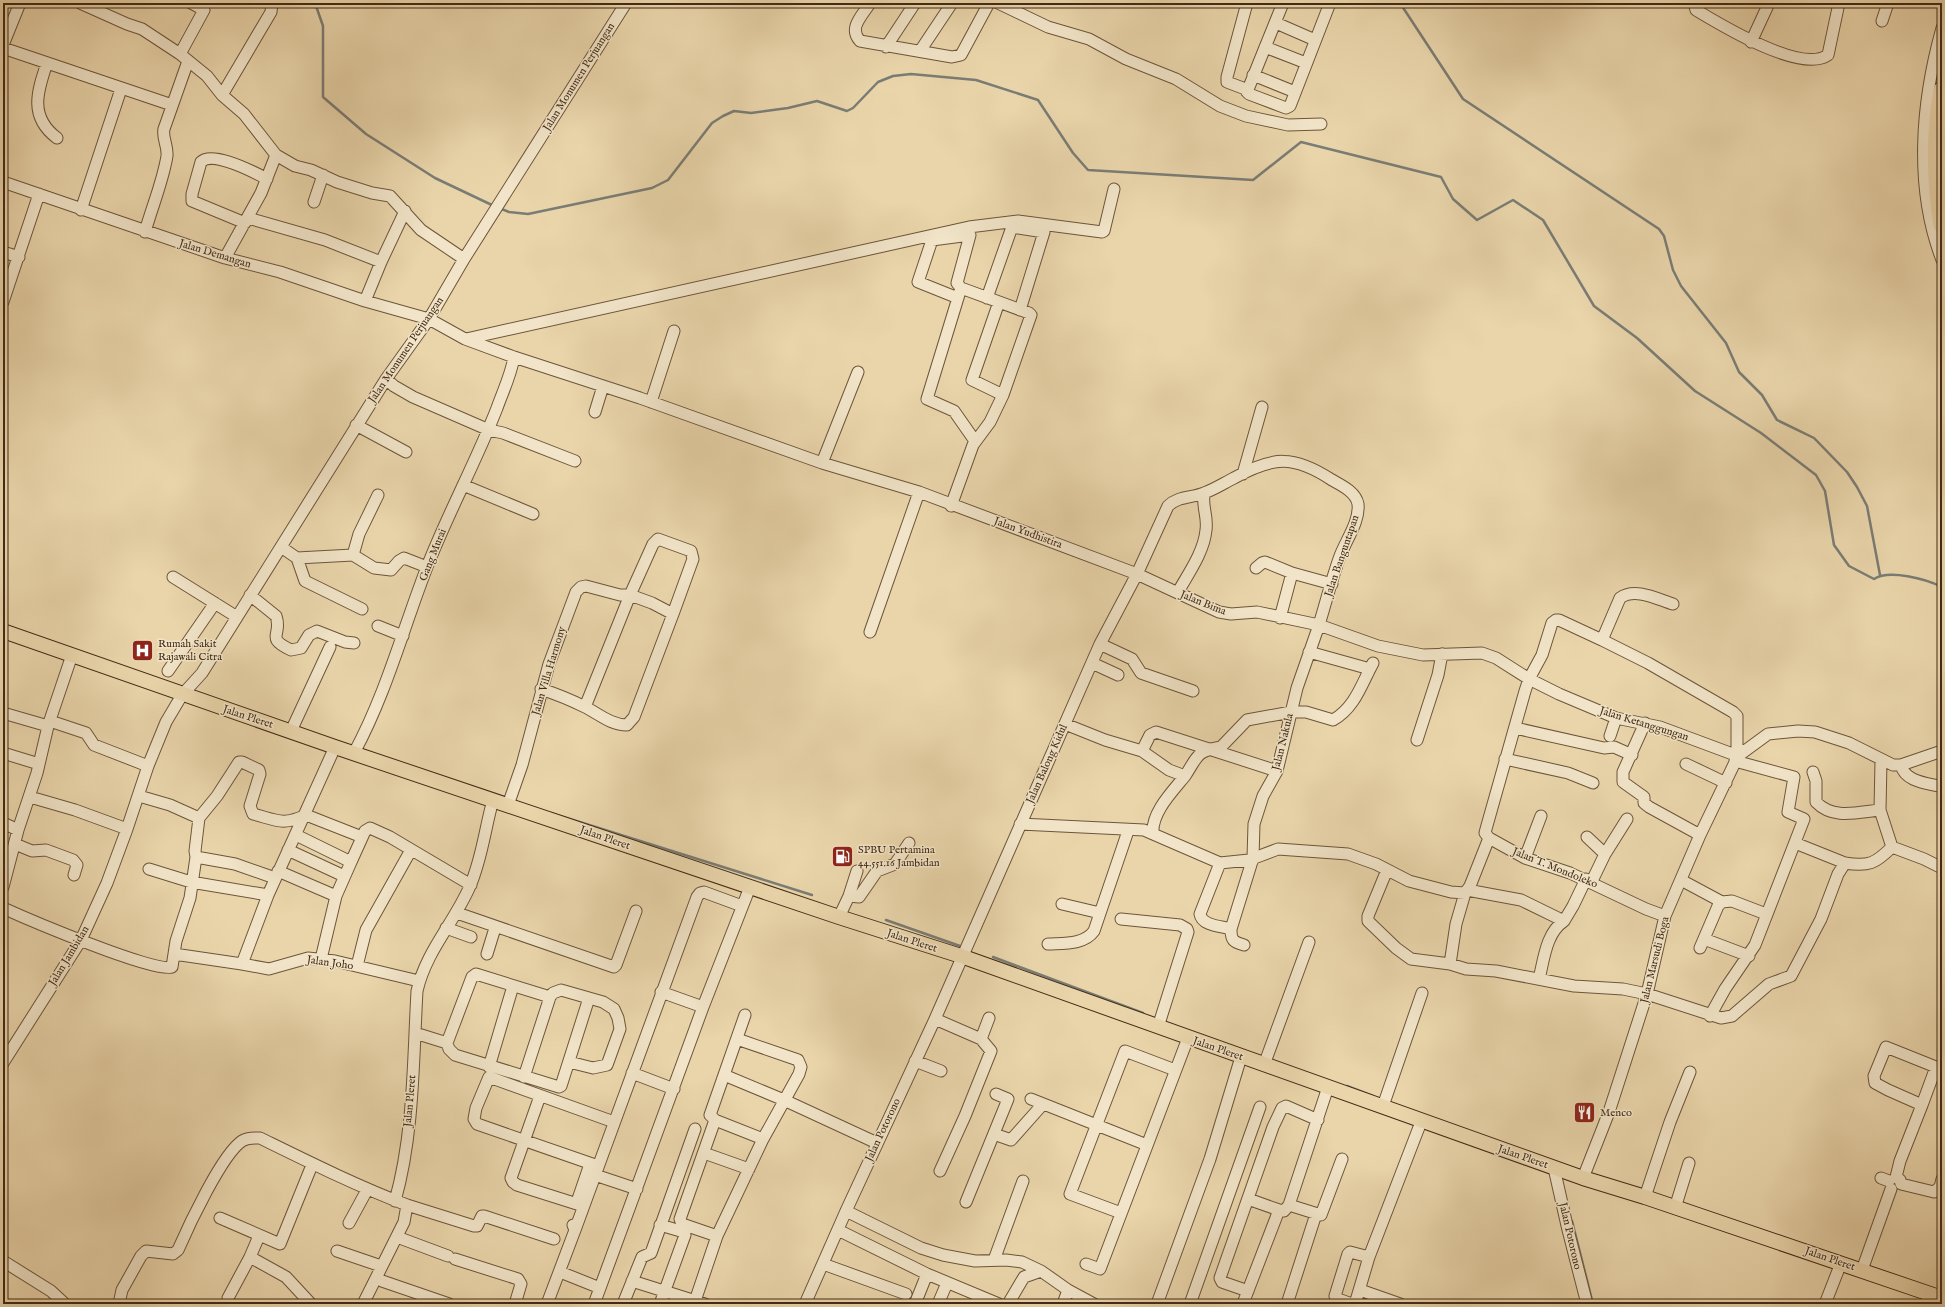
<svg xmlns="http://www.w3.org/2000/svg" width="1945" height="1307" font-family="'IM FELL English',serif">
<style>
.lines{fill:none;stroke-linecap:round;stroke-linejoin:round}
.stream{stroke:#7a7d75;stroke-width:2.5}
.minor-casing{stroke:#6d553a;stroke-width:13}
.major-casing{stroke:#432a15;stroke-width:16}
.highway-casing{stroke:#432a15;stroke-width:19}
.minor{stroke:#f1e4c8;stroke-width:11}
.major{stroke:#ead5ab;stroke-width:14}
.highway{stroke:#ead5ab;stroke-width:17}
.labels{text-anchor:middle;dominant-baseline:central;stroke-width:3;stroke-linejoin:round;paint-order:stroke}
.street-label{font-size:11px;fill:#432a15;stroke:#f1e4c8}
.poi-label{font-size:11px;fill:#432a15;stroke:#f1e4c8;text-anchor:start}
</style>
<rect width="100%" height="100%" fill="#ead5ab"/>
<filter id="stains"><feTurbulence type="fractalNoise" baseFrequency=".005" numOctaves="4"/><feColorMatrix values="0 0 0 0 .2 0 0 0 0 .09 0 0 0 0 .02 0 0 0 .5 -.17"/></filter>
<radialGradient id="worn" r=".72"><stop offset=".6" stop-color="#630" stop-opacity="0"/><stop offset="1" stop-color="#630" stop-opacity=".3"/></radialGradient>
<g class="lines">
<!-- stream -->
<path class="stream" d="M315,3l8,23v71l43,37 69,44 59,28
M1400,3l63,96 196,130 5,7 9,34 8,16 45,57 13,29 23,23 15,25 37,18 33,34 10,15 10,19 13,69
M499,208l10,4 19,2 124,-26 16,-8 44,-57 11,-7 11,-5 17,2 37,-5 29,-7 30,10 6,-3 25,-26 15,-6 18,-2 65,6 62,20 35,53 15,17 165,10 48,-38 140,35 12,22 24,21 36,-20 30,20 51,86 43,32 58,53 66,42 55,42 9,16 9,54 15,21 25,13c15,-10 52,0 68,8
M551,813l261,82
M886,920l74,26
M993,957l150,56
M1347,1086l26,10
M1572,1221l21,83"/>
<defs>
<path id="minor" d="M80,3l47,21 15,5 38,25 27,22 15,19 22,19 32,41 -15,38 -36,65
M870,3c-8,13 -22,25 -10,38l92,16 9,-2 28,-52
M998,3l50,24 41,12 37,20 50,20 44,27 26,10 42,9 33,-1
M1247,3l-20,74v5l21,8
M1283,3l-36,89 2,2 37,14 4,-2 40,-103
M1694,3l2,7c25,15 105,64 132,45l11,-52
M1882,21l6,-18
M1276,23l39,17
M1942,28c-21,75 -28,159 0,232
M1751,42l18,-39
M3,45l17,-42
M886,47l29,-44
M1265,47l41,16
M3,48l169,57
M920,51l32,-48
M180,54l24,-44 -13,-7
M47,63c-10,29 -18,54 10,75
M1253,75l42,17
M222,95l49,-83 1,-9
M276,155l19,11 16,4 26,12 35,11 18,3 31,34 43,29
M3,182l222,76 55,14 85,29 64,18 36,20 49,18 126,41 182,65 97,29 218,82 82,38 12,2 26,-2 62,13 -22,63 -20,83 -14,25 -9,28 -1,34 -22,71c0,11 2,13 13,16
M314,202l9,-27
M81,210l40,-121
M248,218l77,22 56,22 24,-51
M245,223l-53,-22v-7l9,-32c11,-12 53,10 66,17
M145,232c7,-25 18,-51 22,-76 1,-10 -5,-18 -3,-27l24,-68
M3,252l16,5
M958,298l-40,-16 14,-42 38,-5 -13,48 4,5
M987,298l25,-71 32,5 -24,78
M365,301l16,-39
M3,302l36,-108
M999,302l-27,78 31,15
M466,339l503,-112 49,-6 84,11 2,-1 10,-42
M386,379l8,7 19,11 76,33 14,3 72,28
M651,402l23,-71
M595,412l8,-26
M356,425l50,27
M822,463l36,-91
M1243,474l19,-67
M463,485l70,29
M951,506l22,-61 17,-23 13,-27 28,-80 -2,-2 -68,-25 -34,111 27,12 21,30
M281,547l16,11 56,-3 21,13 17,2 8,-9 5,-3 23,9
M353,555l6,-21 19,-39
M297,558l8,23 57,28
M1256,568l6,-5 3,-1 27,11 40,11
M173,577l64,40
M1178,592c10,-18 26,-40 28,-62 2,-14 -4,-22 -2,-36
M250,595l26,21c7,20 -12,21 15,34l10,-2 8,-13 8,-4 28,11 9,1
M1280,618l12,-45
M378,626l25,10
M870,632l49,-140
M1602,640l46,23 85,49 4,4v31l5,5
M1100,644l32,15 9,14 52,18
M1309,652l61,17
M1092,663l26,12
M168,671l47,-68
M541,689c15,5 30,11 44,18 14,7 26,18 42,18l7,-8 39,-103
M3,713l45,13
M50,721l36,12 8,12 54,21
M1645,723l-22,49v10l21,15v6l5,4 51,28
M1515,728l89,20 10,-1 18,8
M291,731l39,-84
M1610,736l6,-18
M1417,740l21,-65 4,-21
M1142,751l8,-16 6,-3 121,39
M3,753l36,11
M354,753c32,-59 49,-124 73,-186 21,-54 49,-105 70,-159 6,-17 14,-33 17,-51
M1505,759l63,14 25,10
M1881,761l-1,49 12,37
M1686,764l40,19
M1901,765c4,17 26,18 41,22
M1813,772l3,9v21c17,18 42,10 64,8
M1185,776c13,-20 11,-25 36,-29l26,-27 44,-8h15l27,8c22,-12 29,-37 40,-57
M139,796l31,9 29,13
M30,797l45,13 52,19
M508,805l14,-40 27,-101 27,-72 5,-5 5,-1 34,9h10l23,-51 5,-5 33,12 2,8 -20,55 -21,-11 -22,-8 -45,112
M3,823l15,7
M1020,824l124,6 9,4c-2,-21 19,-42 32,-58l-16,-6 -27,-19 -37,-11 -40,-16
M1153,834l67,29 29,-3 29,-11 70,5 28,10 33,17 42,11 14,1 5,-7 19,-48 -4,-5 1,-4 39,-138 4,-12 13,-24 10,-32 4,-3h3l43,20 18,-42c15,-11 37,1 53,6
M296,835l55,27 -15,34 -15,63
M1587,837l18,17 -14,29
M1489,838l36,20 45,15 76,36 19,7
M1795,843l50,20
M15,844l17,7 14,-1 27,10 4,5 -3,10
M1892,847l32,12 18,9
M288,850l56,26
M1605,854l22,-35
M196,857l39,7 40,14
M1525,858l16,-42
M351,862l14,-31 5,-3 20,9 81,48
M1220,863l-20,51c2,12 21,12 31,15
M149,869l42,13 77,13
M1387,870l-19,46v5l28,27 15,11 39,5 16,5 30,2 78,15 49,3 24,5 74,24 11,-2 37,-32 22,-8 30,-57 17,-45 7,-11c24,4 31,0 47,-16
M278,871l58,25
M1681,880l41,22
M3,887l15,-57 19,-57 11,-47 24,-71
M1467,890l54,10 43,21 9,-15 13,-27
M849,896l10,1 18,-26 18,-7 14,-21
M1062,904l38,9
M3,908c22,10 153,66 169,59l2,-13 68,10 26,-69 67,-148
M457,913l157,54 2,-2 20,-54
M839,917l10,-21 8,-25
M1121,919l59,6 7,4 1,3 -30,95
M446,928l25,9
M1704,939l45,17
M1048,944c15,-1 36,1 46,-13l34,-100
M1700,948l18,-42 4,-4 10,-1 34,13
M174,954l2,-13 14,-43 6,-41 -1,-6 4,-33 18,-22 22,-34h3l17,8 1,4 -10,32 3,8c23,6 30,12 53,1l56,22
M487,954l8,-26
M242,964l27,5 39,-11 27,3 84,20
M1450,964l6,-40 9,-31
M357,966l9,-36 45,-80
M1539,979c5,-20 7,-46 25,-58
M661,992l42,15
M745,1015l-35,100 5,5 48,19
M1710,1016l15,-27 30,-44 49,-126 -16,-7 6,-35 -59,-16
M935,1019l46,20 10,12 -26,65 -25,55
M415,1033l32,10 2,6 6,6 104,32 2,-1 28,-88
M981,1039l8,-21
M447,1043l25,-66 4,-3 74,23
M915,1061l26,10
M3,1063l78,-123 26,-57 20,-54 21,-63 18,-44 16,-27 20,-22 184,-294 43,-60 35,-60 162,-256
M1264,1065l45,-123
M489,1067l24,-81
M632,1073l42,16
M724,1075l60,25 93,43
M524,1077l26,-80 3,-4 8,-3 42,12 11,7 4,9 2,11 -13,36 -14,3 -24,-6
M1328,1087l-39,118 32,10 21,-56
M540,1096l-29,82 2,4 4,3 60,19
M1031,1099l116,46
M1383,1106l39,-113
M715,1120l-35,99 2,5 35,12 46,-97 36,-65 2,-7 -3,-7 -61,-21
M994,1134l17,6 32,-36
M704,1153l45,16
M598,1166l-121,-42 -3,-5 2,-11 13,-31 125,45
M1554,1168l14,62 19,74
M595,1175l42,14
M1896,1177l4,-16 22,-56 -34,-15 -13,-7 -1,-7 12,-29 50,20 -14,38
M1896,1177l4,3 1,4 33,8 6,-5 2,-8
M1583,1178l26,-66 38,-118 18,-78 35,-81 38,-79 30,-22 30,-3 17,1 34,11 44,22h8l41,-14
M1881,1178l8,3
M1645,1197l25,-75 20,-50
M578,1199l12,-35
M1248,1199l31,11
M395,1201c19,-67 18,-140 22,-210 9,-40 37,-68 53,-105 12,-27 15,-58 23,-86
M966,1202l42,-103 -12,-5
M407,1205l67,21h3l5,-10h2l70,23
M1675,1208l14,-45
M846,1211l75,37 22,7 32,6 31,-1 16,2 19,9 27,19 26,14
M1121,1213l-51,-19 55,-143 50,19
M220,1218l60,26 32,-79
M349,1223l18,-33
M660,1225l24,7 1,3 -25,69
M575,1230l122,-333 3,-4 4,-1 38,14
M838,1230l89,44 72,30
M397,1237l51,19
M337,1251l44,15
M250,1257l9,-21
M455,1259l63,20 3,5 -6,20
M994,1260l29,-79
M3,1261l48,30 14,13
M823,1264l83,30
M1086,1264l14,5 88,-231
M1862,1270l29,-81
M560,1272l40,16 103,-281 47,-120
M382,1281l67,23
M632,1281l73,23
M1360,1290l40,14
M1248,1291l-26,-9 -2,-4 53,-151 9,-19 4,-2 32,14
M228,1298l22,-41 36,20 25,27
M1244,1301l35,-91 5,1 5,-6
M119,1304l3,-14 19,-34 5,-5 27,3 5,-4c10,-23 44,-96 64,-109 6,-4 12,-3 18,-3 49,24 97,48 147,67l-3,17 -41,82
M547,1304l28,-74 -2,-5
M594,1304l6,-16
M623,1304l19,-47 9,-4 44,-124
M694,1304l23,-68
M805,1304l41,-93 89,-192 165,-375 37,-70 31,-68c10,-10 24,-8 36,-13 11,-4 20,-10 30,-15 39,-22 60,-23 98,2 9,5 24,12 26,24 2,17 -12,36 -18,52 -8,22 -14,46 -21,69l59,21 45,9 59,-2 14,5 33,21 30,15 57,24 44,9 78,29
M915,1304l12,-30
M938,1304l9,-21
M1008,1304l16,-27 17,-6
M1063,1304l5,-14
M1157,1304l53,-145 31,-102
M1190,1304l70,-197
M1287,1304l29,-90
M1352,1304l-14,-5 -3,-3 13,-42 2,-2 19,5
M1355,1304l14,-47 52,-135
M1825,1304l16,-41"/>
<path id="major" d="M3,631l332,116 504,170 122,39 622,222 62,19 297,101"/>
<path id="highway" d="M1942,90c-8,45 -7,90 0,135"/>
</defs>
<!-- minor casing -->
<use href="#minor" class="minor-casing"/>
<!-- major casing -->
<use href="#major" class="major-casing"/>
<!-- highway casing -->
<use href="#highway" class="highway-casing"/>
<!-- minor -->
<use href="#minor" class="minor"/>
<!-- major -->
<use href="#major" class="major"/>
<!-- highway -->
<use href="#highway" class="highway"/>
</g>
<!-- icons -->
<defs>
<symbol id="hospital-square" viewBox="-11 -11 22 22"><rect x="-9" y="-9" width="18" height="18" rx="4" fill="#8f2418" stroke="#f1e4c8"/><path d="M-5-5h3v3.5h4V-5h3V5h-3V1.5h-4V5h-3Z" fill="#fff"/></symbol>
<symbol id="fuel-square" viewBox="-11 -11 22 22"><rect x="-9" y="-9" width="18" height="18" rx="4" fill="#8f2418" stroke="#f1e4c8"/><path d="M-5.5-6h7V0h2V4h1.3V-2.5L3-4.5l.8-.8L6-3V5H2.5V1h-1V6h-7ZM-4.2-4.7v3.2H.2V-4.7Z" fill="#fff"/></symbol>
<symbol id="restaurant-square" viewBox="-11 -11 22 22"><rect x="-9" y="-9" width="18" height="18" rx="4" fill="#8f2418" stroke="#f1e4c8"/><path d="M-5-6h1v4h1v-4h1v4h1v-4h1v5L-1.5 .5V6h-2V.5L-5-1ZM5-6V6H3V1.5H1.5Q1.5-4 5-6Z" fill="#fff"/></symbol>
</defs>
<g fill-rule="evenodd">
<use href="#hospital-square" x="130" y="638" width="25" height="25"/>
<use href="#fuel-square" x="830" y="844" width="25" height="25"/>
<use href="#restaurant-square" x="1572" y="1100" width="25" height="25"/>
</g>
<g class="labels">
<!-- street labels -->
<g class="street-label">
<text transform="translate(579 77) rotate(-58)">Jalan Monumen Perjuangan</text>
<text transform="translate(215 254) rotate(17)">Jalan Demangan</text>
<text transform="translate(406 350) rotate(-56)">Jalan Monumen Perjuangan</text>
<text transform="translate(1028 533) rotate(20)">Jalan Yudhistira</text>
<text transform="translate(433 555) rotate(-68)">Gang Murai</text>
<text transform="translate(1342 556) rotate(-71)">Jalan Banguntapan</text>
<text transform="translate(1203 603) rotate(22)">Jalan Bima</text>
<text transform="translate(549 671) rotate(-73)">Jalan Villa Harmony</text>
<text transform="translate(248 717) rotate(18)">Jalan Pleret</text>
<text transform="translate(1644 724) rotate(17)">Jalan Ketanggungan</text>
<text transform="translate(1283 742) rotate(-76)">Jalan Nakula</text>
<text transform="translate(1047 764) rotate(-66)">Jalan Balong Kidul</text>
<text transform="translate(605 838) rotate(19)">Jalan Pleret</text>
<text transform="translate(1555 868) rotate(22)">Jalan T. Mondoleko</text>
<text transform="translate(912 941) rotate(18)">Jalan Pleret</text>
<text transform="translate(69 956) rotate(-59)">Jalan Jambidan</text>
<text transform="translate(1655 960) rotate(-76)">Jalan Marsudi Boga</text>
<text transform="translate(330 963) rotate(8)">Jalan Joho</text>
<text transform="translate(1218 1049) rotate(19)">Jalan Pleret</text>
<text transform="translate(410 1101) rotate(-85)">Jalan Pleret</text>
<text transform="translate(883 1130) rotate(-65)">Jalan Potorono</text>
<text transform="translate(1523 1157) rotate(19)">Jalan Pleret</text>
<text transform="translate(1570 1236) rotate(77)">Jalan Potorono</text>
<text transform="translate(1830 1259) rotate(19)">Jalan Pleret</text>
</g>
<!-- poi labels -->
<g class="poi-label">
<text x="158" y="644">Rumah Sakit<tspan x="158" dy="13">Rajawali Citra</tspan></text>
<text x="858" y="850">SPBU Pertamina<tspan x="858" dy="13">44.551.16 Jambidan</tspan></text>
<text x="1600" y="1113">Menco</text>
</g>
</g>
<!-- margin -->
<rect width="1945" height="1307" fill="none" stroke="#ead5ab" stroke-width="16"/>
<rect x="4" y="4" width="1937" height="1299" fill="none" stroke="#432a15" stroke-width="2"/>
<rect x="8" y="8" width="1929" height="1291" fill="none" stroke="#432a15"/>
<rect width="100%" height="100%" filter="url(#stains)"/>
<rect width="100%" height="100%" fill="url(#worn)"/>
</svg>
